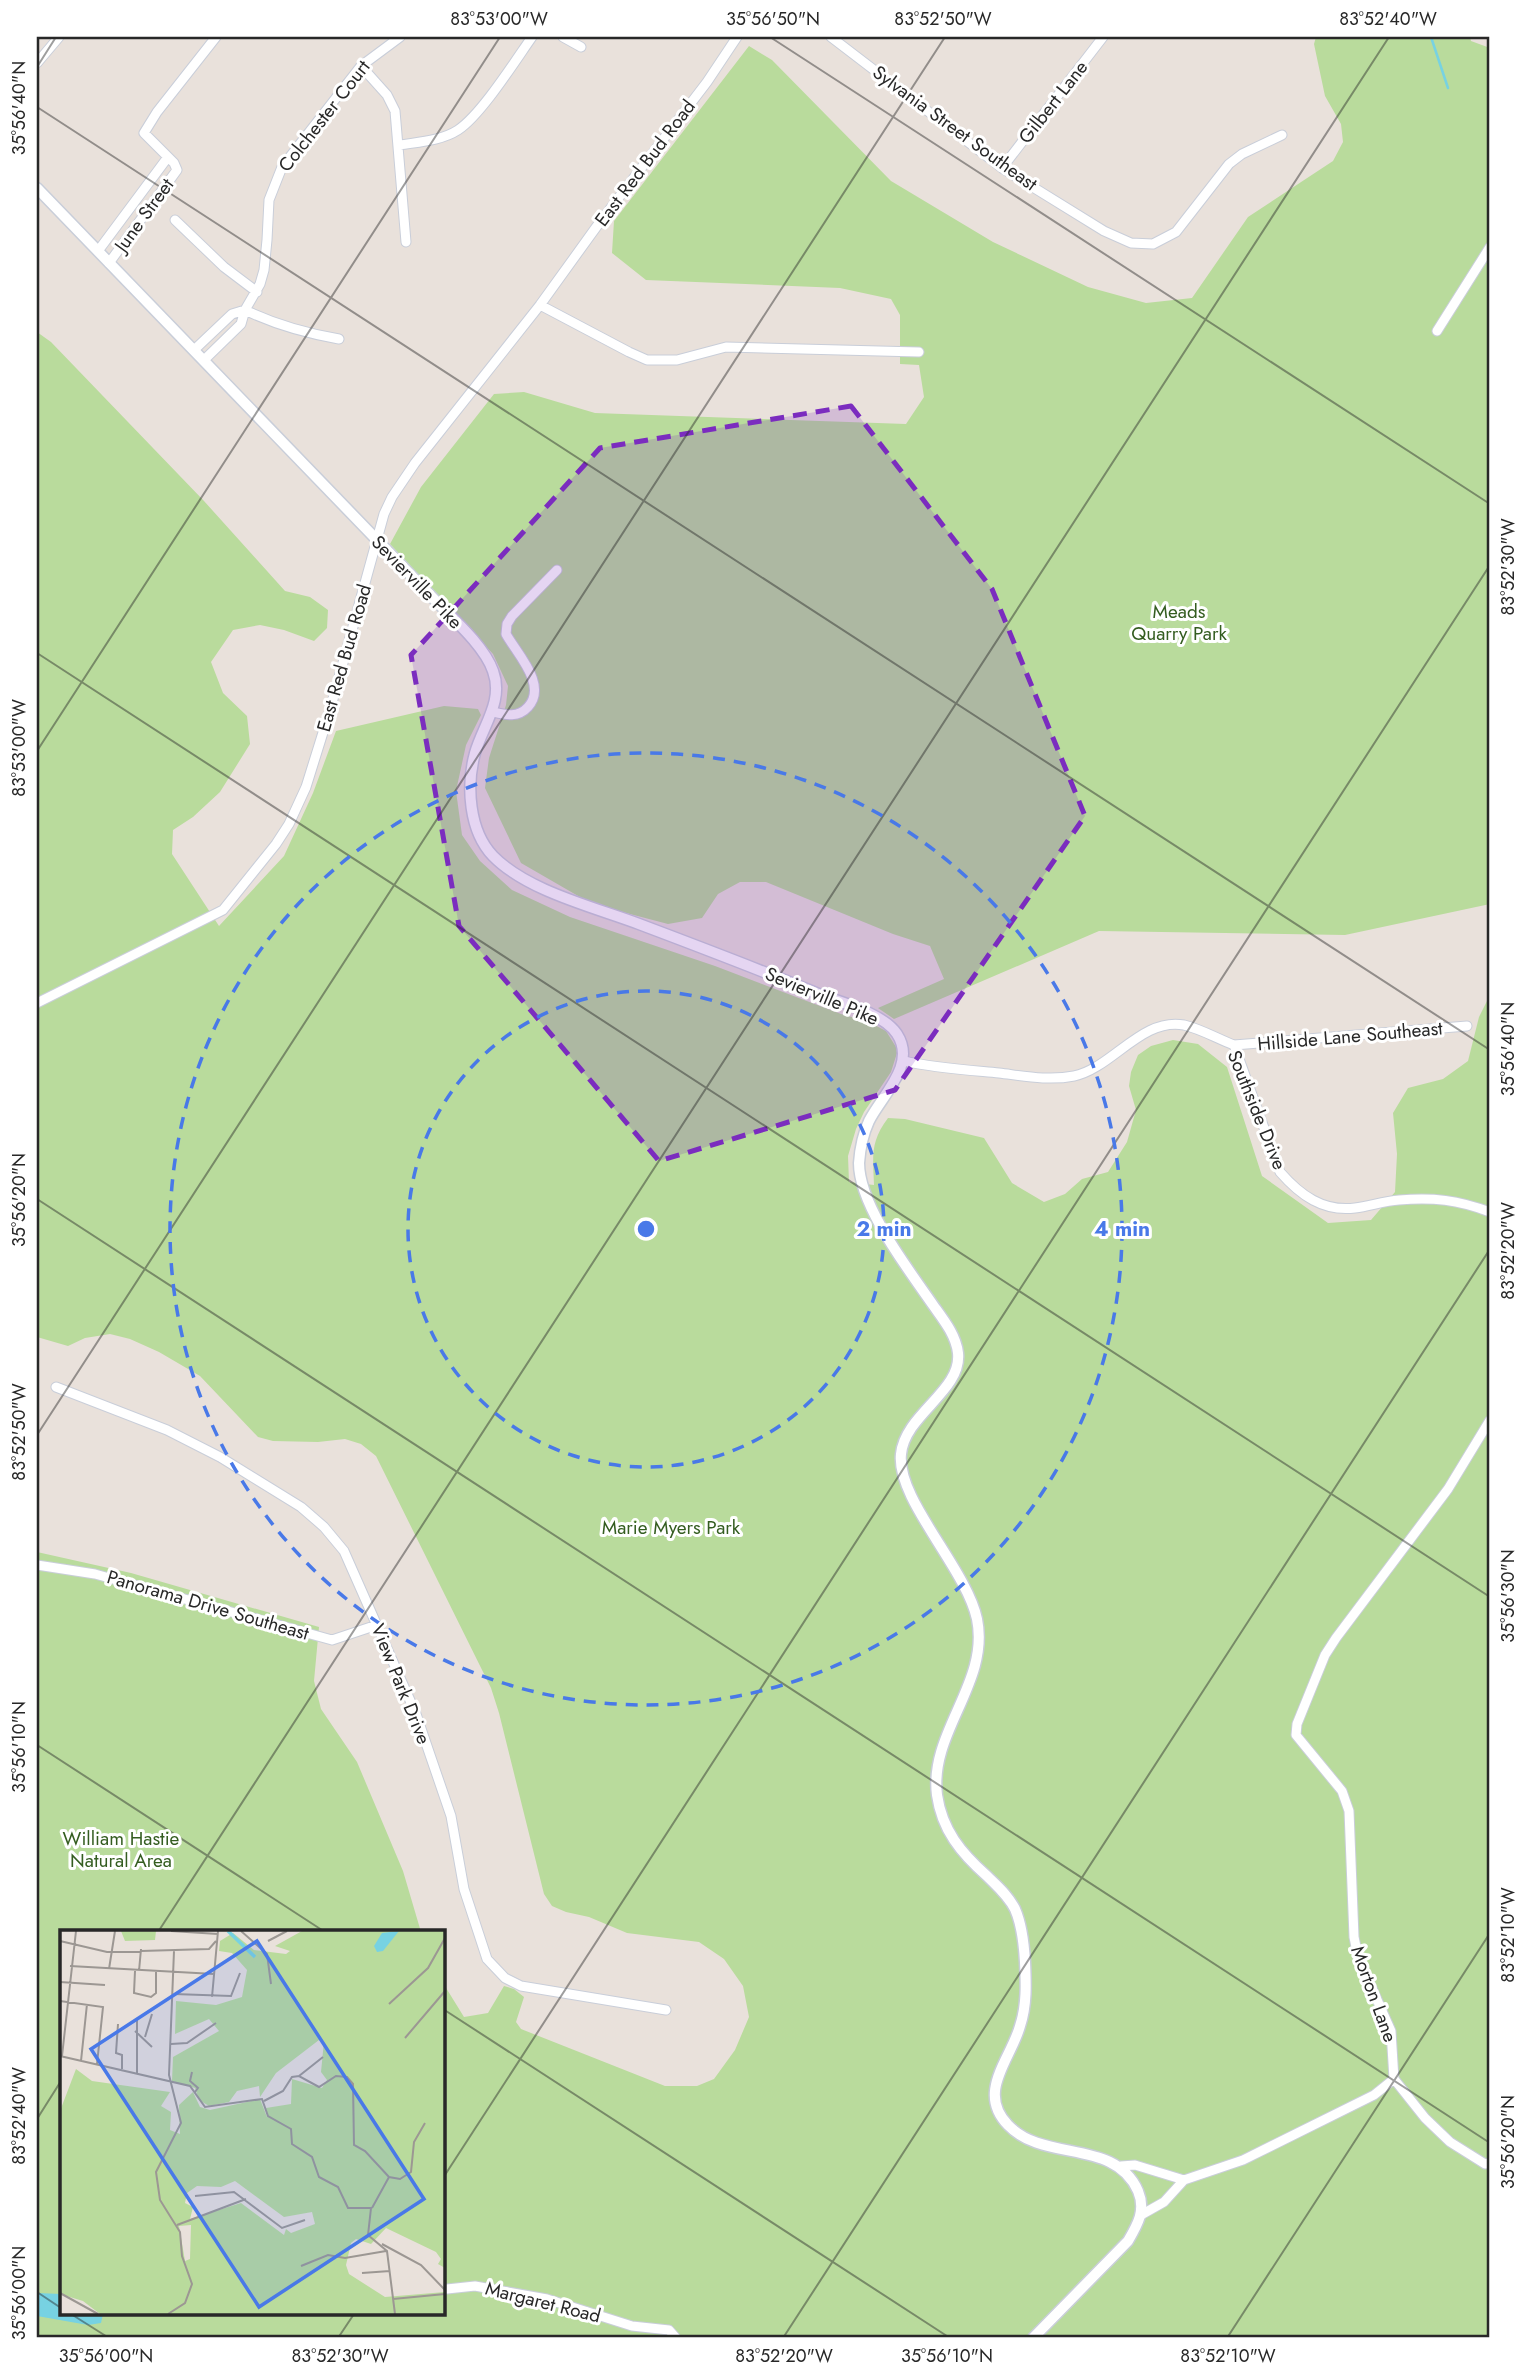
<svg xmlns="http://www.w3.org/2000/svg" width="1527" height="2375" font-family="Jost,sans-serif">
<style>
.green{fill:#b9db9c}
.water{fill:#77d2e2}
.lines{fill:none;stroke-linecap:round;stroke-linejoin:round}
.stream{stroke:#77d2e2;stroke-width:2.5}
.minor-casing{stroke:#c9ced9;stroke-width:11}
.tertiary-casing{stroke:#c9ced9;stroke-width:13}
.minor{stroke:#fff;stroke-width:9}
.tertiary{stroke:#fff;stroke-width:10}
.marked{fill:#7b2cbf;fill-opacity:0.2;stroke:#7b2cbf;stroke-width:5;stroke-dasharray:14 9;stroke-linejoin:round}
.ticks{fill:none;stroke:#282828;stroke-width:2;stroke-opacity:0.45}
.ring{fill:none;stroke:#4979e8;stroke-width:3.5;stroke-dasharray:12 9}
.labels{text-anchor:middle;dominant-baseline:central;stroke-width:6;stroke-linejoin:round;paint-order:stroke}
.street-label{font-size:19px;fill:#282828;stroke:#fff}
.park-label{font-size:19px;fill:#345d20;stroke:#fff}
.inset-river{fill:none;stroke:#77d2e2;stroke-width:3.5}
.inset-road{fill:none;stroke:#9c9793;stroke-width:2}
.view{fill:#4979e8;fill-opacity:0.15;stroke:#4979e8;stroke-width:3.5}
.inset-edge{fill:none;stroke:#282828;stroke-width:3.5}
.centre{fill:#4979e8;stroke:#fff;stroke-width:3.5}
.ring-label{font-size:21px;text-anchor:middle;font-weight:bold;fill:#4979e8;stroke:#fff;stroke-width:6;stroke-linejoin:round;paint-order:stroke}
.neatline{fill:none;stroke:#282828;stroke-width:2.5}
.ticks-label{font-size:18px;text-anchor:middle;fill:#282828}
</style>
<rect width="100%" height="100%" fill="#e9e1db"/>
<!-- green -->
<path class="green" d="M1316,37h154l1,4 19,7v856l-145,31 -246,-4 -205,88 -16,-11 66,-29 -14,-33 -37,-12 -127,-52h-26l-22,12 -16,24 -34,6 -76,-20 -71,-41 -36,-75 4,-30 17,-53 2,-19 -15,-32 -103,-110 31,-57 73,-93 30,-2 71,21 311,11 18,-27 -5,-32 -19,-1v-49l-9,-16 -51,-11 -194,-8 -34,-27 2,-32 135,-175 23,14 119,121 102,61 95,45 58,16 46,-5 56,-81 85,-56 10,-19 -2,-18 -16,-28 -11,-52z
M37,332l14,10 153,159 81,90 25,6 18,13 -1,18 -13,13 -30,-11 -24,-5 -27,5 -22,32 12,31 24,23 3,28 -30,48 -27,25 -20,13 -1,24 47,72 65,-70 29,-63 23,-62 108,-25 34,3 3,6 -15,30 -10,46 6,44 18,26 32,29 58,27 145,49 126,48 28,8 17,9 10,16 1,6 -6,19 -27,40 -8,17 -8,27 1,26 25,3c-1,-29 -4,-43 14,-67l17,1 79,19 28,45 32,19 21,-8 17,-15 26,-7 19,-30 9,-32 -7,-24 2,-14 7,-17 13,-9 22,-6 25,4 29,23 35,109 66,47 43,-3 24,-28 2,-38 -4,-41 15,-25 35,-9 25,-18 11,-44 11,-22v1343h-1453v-786l94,21 188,54 -5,54 7,28 36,53 46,109 18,61h-360v382h382v-331l21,34 24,-4 16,-27 10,3 10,8 -8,25 5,7 144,57h32l17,-7 21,-29 14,-33 -6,-31 -19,-27 -25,-17 -72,-9 -38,-16 -23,-5 -14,-6 -8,-12 -45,-181 -8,-25 -115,-232 -15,-12 -16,-5 -27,3 -45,-1 -15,-4 -58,-61 -41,-24 -29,-13 -20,-5 -25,4 -17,8 -31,-9z"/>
<!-- water -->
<path class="water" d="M37,2293l24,1v20h42l-2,9 -13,2 -51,-9z"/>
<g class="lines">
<!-- stream -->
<path class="stream" d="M1431,37l17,51"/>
<defs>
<path id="minor" d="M563,37l18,10
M831,37l171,131 102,63 27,12 22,1 23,-12 53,-68 13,-10 40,-19
M37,63l22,-26
M361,66l26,29 8,16 11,131
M400,145c18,-3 41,-4 58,-15 23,-15 57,-69 74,-93
M1002,168l101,-131
M175,220l49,47 33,25
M98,251l70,-94
M109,263l68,-93 -3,-7 -30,-30 13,-21 59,-75
M540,305l89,47 18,8h30l49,-13 193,5
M245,310c31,15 60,23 94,29
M1437,331l53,-84
M194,350l38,-36 13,-4
M204,360l37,-36 4,-14 15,-26 4,-14 3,-30 2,-40 13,-33 79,-101 39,-29
M493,712c13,3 25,6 35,-5 20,-22 -11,-53 -22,-73l1,-10 5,-8 45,-46
M37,1003l186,-93 53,-66 13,-20 17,-37 24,-77 54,-196 8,-17 23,-34 125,-158 57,-79 110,-144 30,-45
M1234,1045l233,-19
M904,1061c31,7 63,9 95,12 25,3 50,8 75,3 38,-8 68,-59 110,-51 17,4 34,14 50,20l46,127c20,23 43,40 75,36 15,-2 29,-7 44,-8 34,-3 59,0 91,12
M56,1387l111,43 53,27 81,50 23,20 20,24 72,163 35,102 13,73 23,70 18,19 16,8 145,24
M37,1565l58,9 237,66 45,-15
M1394,2079l-3,-48 -33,-74 -4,-20 -5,-126 -7,-20 -46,-56 1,-11 28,-69 11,-17 112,-149 42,-69
M1394,2079l31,39 25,24 35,22 5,-1
M1121,2166l14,-1 49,15
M1141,2215l23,-13 20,-22 59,-20 131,-65 20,-16
M447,2289l28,-3 72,13 85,27 37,4 7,8"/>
<path id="tertiary" d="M37,188l394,408c19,20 53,49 62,75 11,30 -10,54 -18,82 -9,33 -6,78 18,103 34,35 101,51 146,68 61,23 122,46 182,71 22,8 63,19 76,39 20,31 -15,61 -28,87 -6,13 -9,28 -10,42 0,43 50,107 74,142 10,14 23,30 25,48 4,38 -53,61 -57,101 -5,45 65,114 76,165 13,64 -48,113 -40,176 5,35 24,58 50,81 10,10 21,19 28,33 7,16 9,35 10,53 1,21 2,43 -5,64 -9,33 -44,66 -12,99 36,38 107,13 130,66 8,19 0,33 -10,50l-95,97"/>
</defs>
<!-- minor casing -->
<use href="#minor" class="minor-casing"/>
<!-- tertiary casing -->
<use href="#tertiary" class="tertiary-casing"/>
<!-- minor -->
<use href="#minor" class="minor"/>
<!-- tertiary -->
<use href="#tertiary" class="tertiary"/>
</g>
<!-- marked area -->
<path class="marked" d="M851,406l141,183 93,227 -190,274 -236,71 -200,-235 -48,-271 189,-207z"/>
<!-- ticks -->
<path class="ticks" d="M770,37l720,467M37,67l19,-30M37,107l1453,943M37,653l1453,944M37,751l463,-714M37,1199l1453,944M37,1435l908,-1398M37,1745l288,187M158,1932l1231,-1895M443,2009l507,329M37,2119l24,-38M443,2178l1047,-1613M37,2292l24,16M71,2314l38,24M338,2338l16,-24M783,2338l707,-1089M1227,2338l263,-405"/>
<!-- distance rings -->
<g class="ring">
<circle cx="646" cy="1229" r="238"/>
<circle cx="646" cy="1229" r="476"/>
</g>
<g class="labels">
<!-- street labels -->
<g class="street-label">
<text transform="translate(1053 102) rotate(-52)">Gilbert Lane</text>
<text transform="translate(324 116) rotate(-52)">Colchester Court</text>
<text transform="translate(955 128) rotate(36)">Sylvania Street Southeast</text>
<text transform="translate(645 163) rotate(-53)">East Red Bud Road</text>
<text transform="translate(144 215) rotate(-54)">June Street</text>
<text transform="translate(417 582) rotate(46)">Sevierville Pike</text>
<text transform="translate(344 658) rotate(-74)">East Red Bud Road</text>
<text transform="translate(822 996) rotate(23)">Sevierville Pike</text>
<text transform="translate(1350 1036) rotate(-5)">Hillside Lane Southeast</text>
<text transform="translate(1257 1110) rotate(68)">Southside Drive</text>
<text transform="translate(208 1605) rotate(16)">Panorama Drive Southeast</text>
<text transform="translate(401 1684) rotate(68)">View Park Drive</text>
<text transform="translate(1374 1994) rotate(70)">Morton Lane</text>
<text transform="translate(543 2302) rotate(14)">Margaret Road</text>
</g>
<!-- park labels -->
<g class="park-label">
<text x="1179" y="611">Meads<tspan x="1179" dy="22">Quarry Park</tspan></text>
<text x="671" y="1527">Marie Myers Park</text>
<text x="121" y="1838">William Hastie<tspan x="121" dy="22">Natural Area</tspan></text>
</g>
</g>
<!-- overview -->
<g transform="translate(60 1930)">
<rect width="385" height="385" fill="#e9e1db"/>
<path d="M61,1h35l-1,9 -30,1zM242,1h143v337l-7,-4 3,-5 -5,-7 -50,-24 -15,16 -15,-5 -5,4 -5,22 3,9 36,23 60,-5v22h-345l-17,-13 -23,-7v-183l16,-42 16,12 78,11 -9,14 10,6 -1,18 10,4 -1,-29 14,-13 7,15 10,3 50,-11 7,18 -1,-9 25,-4 1,-25 30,9 5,-8 -6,-8 3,-31 -5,-1 -43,33 -16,24 -1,-11 -22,5 -8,11 -20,4 -10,-6 -4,-12 -23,-7 1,-24 46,-26 -10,-12 -34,15 1,-33 40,4 26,-8 5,-27 -15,-17 -13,-2 1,-10 13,-8 21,17 32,4 4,-3 -15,-5zM175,251l49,36 28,-5 3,12 -24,9 -5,-4 -2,6 -43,-32 -51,16 3,-12 -8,-4 2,-10 10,-7 24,1zM131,295l-1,34 -5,2 -6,-35z" fill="#b9db9c" fill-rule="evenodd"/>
<path d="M339,1l-16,20 -6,1 -3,-6 8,-13z" fill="#77d2e2"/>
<path class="inset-river" d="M168,1l27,26"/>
<path class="inset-road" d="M111,1l47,3M181,1l26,23 4,30M0,11l47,11 102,-3 7,-8M208,11l19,-10M10,36l144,8M49,39l6,-38M75,41l-1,22 17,4 5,-4v-22M79,41l2,-22M0,52l45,3M114,64l57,2 9,-23M152,67l6,-66M0,71l43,6 -6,57M329,74l39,-36 17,-30M77,88v55M58,94l-2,29 6,2v14M75,101l17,16M85,107l7,-23M345,108l40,-47M111,114l16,-1 29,-20M0,126l130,30 15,21 57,-8 6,17 23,13 1,15 20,13 7,20 19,10 10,21h23l-3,27 19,16 8,63M2,126l14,-125M21,131l6,-57M132,142l-2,9 8,7 -3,4M239,146l24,-19M204,171l19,-10 9,-14 7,-1 20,11 17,-11 11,1 6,7 1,61 11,6 24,26 11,2 11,-7 3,-30 11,-19M135,266l39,-4 48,36 23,-8M312,278l17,-31M117,295l69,-26M322,314l39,21 24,25M241,336l27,-11 17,3 41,-7M302,343l28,-2M0,363l38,21M333,369l52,-5M108,384l17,-11 7,-19 -10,-28 -2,-24 -20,-32 -4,-28 25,-49 -12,-48 5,-124"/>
<path class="view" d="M197,11l167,258 -165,108 -168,-258z"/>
<rect width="385" height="385" class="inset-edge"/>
</g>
<circle cx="646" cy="1229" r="10" class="centre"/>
<g class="ring-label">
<text x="884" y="1236">2 min</text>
<text x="1122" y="1236">4 min</text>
</g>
<!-- border -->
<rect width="1527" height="2375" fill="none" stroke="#ffffff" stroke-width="77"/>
<rect x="38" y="38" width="1450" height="2298" class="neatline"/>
<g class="ticks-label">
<text x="499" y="25">83°53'00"W</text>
<text x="773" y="25">35°56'50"N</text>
<text x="943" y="25">83°52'50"W</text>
<text x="1388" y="25">83°52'40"W</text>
<text transform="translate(19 108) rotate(-90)" y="6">35°56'40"N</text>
<text transform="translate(1508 567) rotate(-90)" y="6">83°52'30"W</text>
<text transform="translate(19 748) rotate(-90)" y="6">83°53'00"W</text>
<text transform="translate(1508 1049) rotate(-90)" y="6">35°56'40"N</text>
<text transform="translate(19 1200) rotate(-90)" y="6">35°56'20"N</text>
<text transform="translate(1508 1251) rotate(-90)" y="6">83°52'20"W</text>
<text transform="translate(19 1432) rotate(-90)" y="6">83°52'50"W</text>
<text transform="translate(1508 1596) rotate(-90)" y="6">35°56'30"N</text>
<text transform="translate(19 1747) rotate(-90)" y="6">35°56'10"N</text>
<text transform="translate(1508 1935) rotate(-90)" y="6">83°52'10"W</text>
<text transform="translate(19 2116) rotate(-90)" y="6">83°52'40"W</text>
<text transform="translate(1508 2142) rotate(-90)" y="6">35°56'20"N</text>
<text transform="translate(19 2293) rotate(-90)" y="6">35°56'00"N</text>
<text x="106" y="2362">35°56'00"N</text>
<text x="340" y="2362">83°52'30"W</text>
<text x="784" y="2362">83°52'20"W</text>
<text x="947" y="2362">35°56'10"N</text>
<text x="1228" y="2362">83°52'10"W</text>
</g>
</svg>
